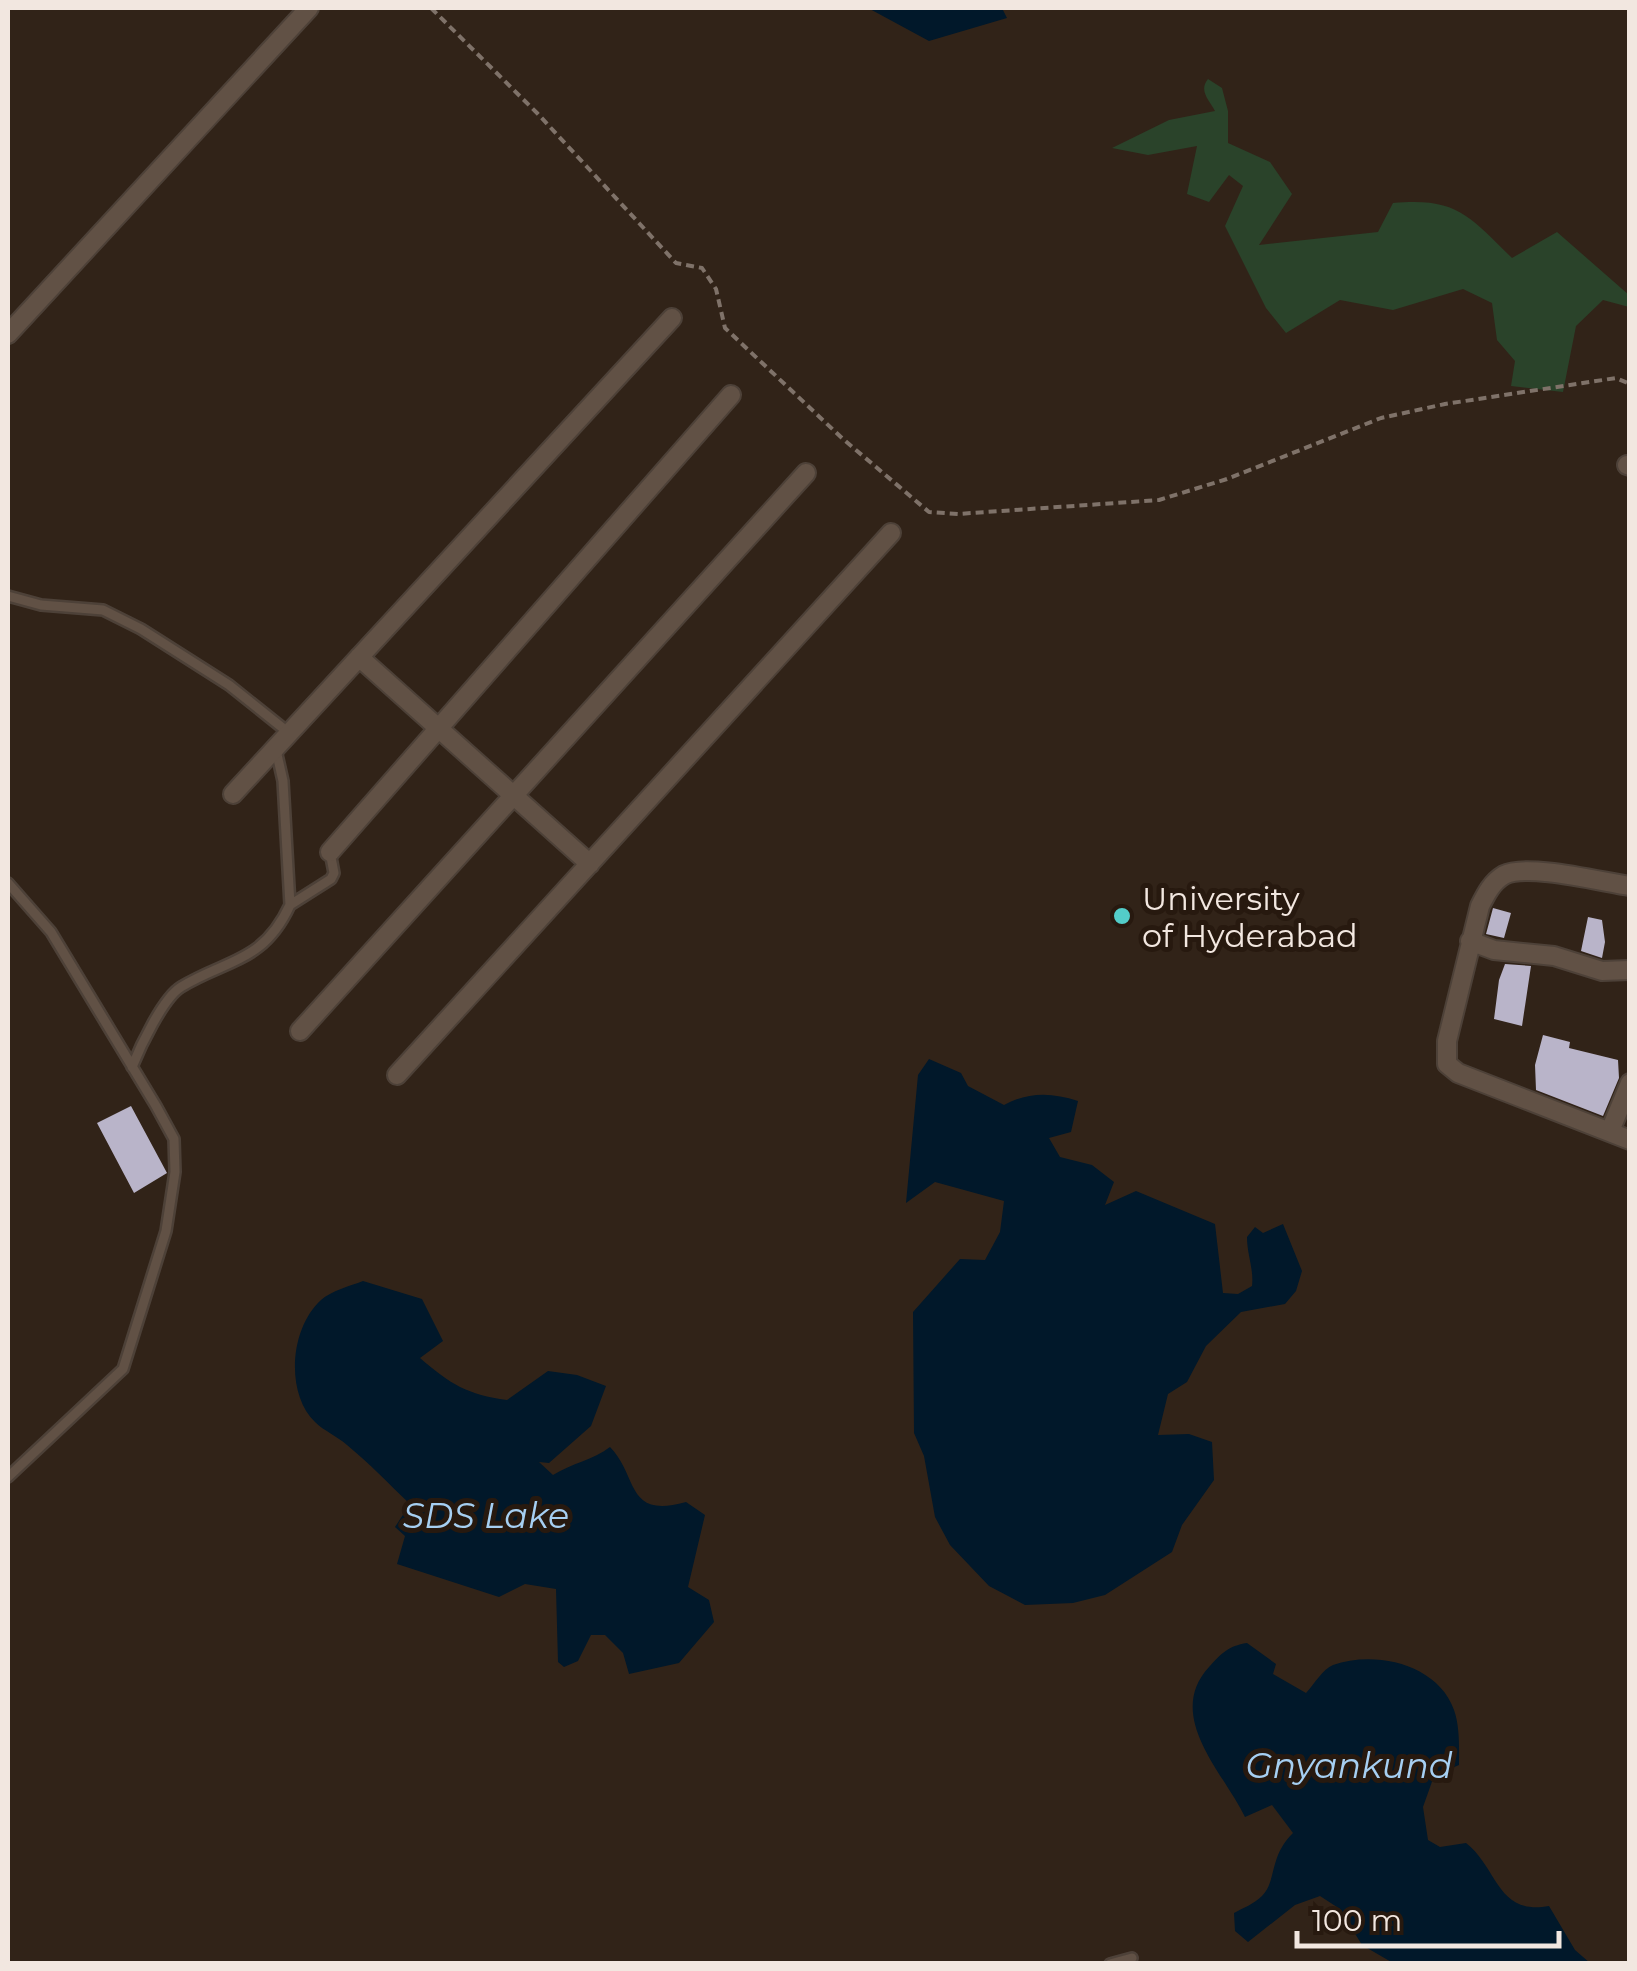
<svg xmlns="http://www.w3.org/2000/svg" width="1637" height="1971" font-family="Montserrat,sans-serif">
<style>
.green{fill:#2a432a}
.water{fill:#01182a}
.building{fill:#b9b4c9}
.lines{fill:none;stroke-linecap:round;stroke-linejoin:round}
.lane-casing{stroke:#4d4138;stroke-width:14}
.street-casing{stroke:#4d4138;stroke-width:22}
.path{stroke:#7f7269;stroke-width:4;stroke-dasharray:8 5;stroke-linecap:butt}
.lane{stroke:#615145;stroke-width:9}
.street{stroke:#615145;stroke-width:18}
.poi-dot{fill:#53cdc9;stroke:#27190f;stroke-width:4}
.labels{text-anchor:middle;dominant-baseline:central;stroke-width:10;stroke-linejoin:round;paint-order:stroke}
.poi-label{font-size:32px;fill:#f2e7e0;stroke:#27190f;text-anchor:start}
.water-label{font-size:35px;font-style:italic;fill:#a6cff2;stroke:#27190f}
</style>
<rect width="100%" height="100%" fill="#312318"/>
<!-- green -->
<path class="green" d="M1208,79l14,9 6,23v32l42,19 22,32 -33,51 119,-13 15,-29c64,-6 76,13 119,55l45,-26 72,63v12l-26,-7 -27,26 -13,66 -52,-6 4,-25 -18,-21 -5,-37 -29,-14 -70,21 -53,-10 -54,33 -20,-25 -41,-82 18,-40 -14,-11 -20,27 -22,-8 10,-48 -49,9 -36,-7 57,-28 46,-9c-5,-10 -17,-20 -7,-32z"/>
<!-- water -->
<path class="water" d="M868,8h134l5,10 -78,23z
M929,1059l32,14 7,13 36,19c24,-13 47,-13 74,-4l-7,31 -22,6 11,19 32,8 22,17 -9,23 31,-14 79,33 8,69 15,1 14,-8c2,-17 -5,-31 -5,-49l8,-10 8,6 20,-9 19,47 -6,20 -11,13 -44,8 -35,34 -19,36 -19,12 -10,41 31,-1 23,8 2,38 -32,45 -10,27 -67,43 -32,8 -48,2 -36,-19 -39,-41 -15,-28 -11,-61 -10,-23 -1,-121 47,-53 25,1 15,-28 4,-31 -69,-19 -29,21 12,-128z
M363,1281l59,18 21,42 -23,17c30,26 48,37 87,42l41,-29 29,4 29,11 -15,40 -42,37 -10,-1 14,13c19,-12 40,-15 57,-28 29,30 15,72 76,55l19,13 -17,72 21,13 5,22 -35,41 -50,11 -6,-21 -18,-18h-14l-13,26 -14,6 -6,-5 -2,-73 -31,-5 -26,13 -102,-33 8,-28 -10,-9 15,-23c-21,-20 -41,-41 -63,-59 -10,-9 -23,-14 -32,-23 -30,-29 -25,-94 6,-122 10,-9 29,-14 42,-19z
M1247,1643l29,21 -3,10 33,19c8,-9 17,-24 27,-28 42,-15 105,-1 121,45 6,17 5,37 5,55l-25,11 -11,31 5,33 12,7 26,-4c32,25 31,73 83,63l26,44 15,13h-197l-31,-18 -22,-36 -20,-13 -25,9 -47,37 -13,-11 -1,-18c9,-5 20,-9 28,-17 15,-15 7,-40 31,-63l-21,-28 -27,12c-21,-44 -81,-101 -36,-150 13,-14 19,-21 38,-24z"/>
<!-- building -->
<path class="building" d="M1493,908l18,5 -7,25 -18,-4z
M1588,917l14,3 3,22 -3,16 -21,-7z
M1505,964l26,2 -9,60 -28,-7 5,-39z
M1543,1035l27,7 -1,6 49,12 1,18 -16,38 -67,-26 -1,-25z
M131,1106l36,67 -33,20 -37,-70z"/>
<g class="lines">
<defs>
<path id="lane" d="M8,596l33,9 62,5 38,19 88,56 60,48
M8,883l43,49 105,174 18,33 1,33 -9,59 -43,138 -115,108
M290,905l41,-26 3,-6 -4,-21
M132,1067c8,-20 31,-69 49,-80 46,-28 82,-24 109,-82l-7,-124 -7,-31
M1110,1964l22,-6"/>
<path id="street" d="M8,334l301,-326
M1627,465l3,1
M359,657l231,207
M233,794l439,-476
M330,852l401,-457
M1630,886c-28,-4 -103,-23 -126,-11 -12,7 -18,19 -24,31l-33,135v23l11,9 172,67
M1470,941l24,9 60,6 48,15 28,-1
M300,1031l506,-558
M397,1075l494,-542
M1610,1131l20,-48"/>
</defs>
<!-- lane casing -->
<use href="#lane" class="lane-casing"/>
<!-- street casing -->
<use href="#street" class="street-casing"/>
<!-- path -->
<path class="path" d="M431,8l107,106 138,149 26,5 14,21 9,39 118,111 86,73 29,2 201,-14 68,-21 154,-61 64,-14 171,-26 14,6"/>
<!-- lane -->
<use href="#lane" class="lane"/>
<!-- street -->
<use href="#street" class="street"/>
</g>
<!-- markers -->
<circle class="poi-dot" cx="1122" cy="916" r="10"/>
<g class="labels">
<!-- poi labels -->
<g class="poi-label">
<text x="1142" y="898">University<tspan x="1142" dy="37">of Hyderabad</tspan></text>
</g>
<!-- water labels -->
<g class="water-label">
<text x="486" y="1515">SDS Lake</text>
<text x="1349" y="1765">Gnyankund</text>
</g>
</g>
<!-- border -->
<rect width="1637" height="1971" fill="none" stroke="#f2e7e0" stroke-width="20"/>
<!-- scale -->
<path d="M1297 1931v15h262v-15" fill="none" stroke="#f2e7e0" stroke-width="5"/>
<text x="1312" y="1931" font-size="30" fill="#f2e7e0" stroke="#27190f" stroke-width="8" paint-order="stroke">100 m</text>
</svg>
